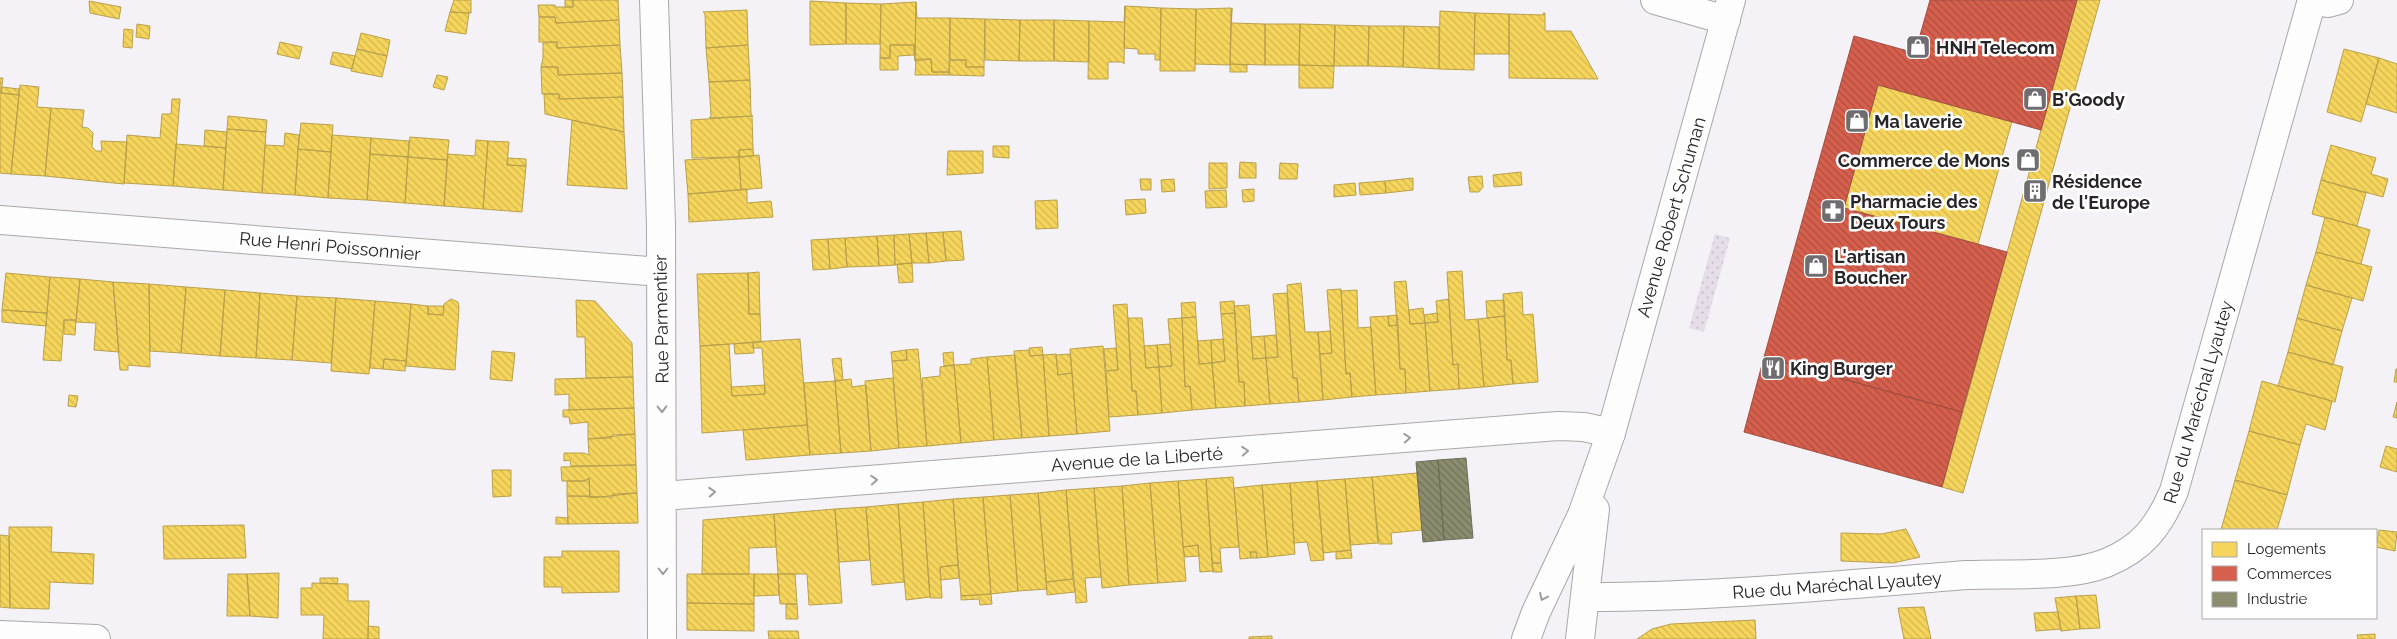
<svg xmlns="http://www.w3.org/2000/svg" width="2397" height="639" font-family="Raleway,sans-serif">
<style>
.grass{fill:url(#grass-dots)}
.homes{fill:url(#homes-back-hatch);stroke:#b8a04c}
.shops{fill:url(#shops-back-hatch);stroke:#a24e42}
.industry{fill:url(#industry-back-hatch);stroke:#6e6d59}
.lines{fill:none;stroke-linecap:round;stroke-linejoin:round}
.street-casing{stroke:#a8a7aa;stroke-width:30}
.secondary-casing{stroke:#a8a7aa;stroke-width:30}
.street{stroke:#fdfdfe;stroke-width:28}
.secondary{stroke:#fdfdfe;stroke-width:28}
.oneway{stroke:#9d9c9d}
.labels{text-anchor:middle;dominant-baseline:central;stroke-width:5;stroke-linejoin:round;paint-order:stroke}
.poi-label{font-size:18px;font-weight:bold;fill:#272527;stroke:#fff;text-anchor:start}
.street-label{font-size:18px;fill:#272527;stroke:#fff}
</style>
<defs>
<pattern id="grass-dots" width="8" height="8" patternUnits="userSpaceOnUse" patternTransform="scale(1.25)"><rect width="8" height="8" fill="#e5dde8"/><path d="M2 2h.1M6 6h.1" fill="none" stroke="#c4bec7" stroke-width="1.8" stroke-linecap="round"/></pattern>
<pattern id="homes-back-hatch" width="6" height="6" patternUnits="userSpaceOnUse" patternTransform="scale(1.25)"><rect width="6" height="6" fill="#f6d55c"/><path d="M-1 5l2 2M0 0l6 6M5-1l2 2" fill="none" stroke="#d3b750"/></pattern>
<pattern id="shops-back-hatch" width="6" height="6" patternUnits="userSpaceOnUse" patternTransform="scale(1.25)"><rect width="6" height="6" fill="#d6604d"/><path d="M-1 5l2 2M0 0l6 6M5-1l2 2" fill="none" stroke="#ae4f40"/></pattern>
<pattern id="industry-back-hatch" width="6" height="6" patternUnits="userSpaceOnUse" patternTransform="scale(1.25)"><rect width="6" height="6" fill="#8c8c6e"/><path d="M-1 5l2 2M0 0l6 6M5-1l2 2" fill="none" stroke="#72725a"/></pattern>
</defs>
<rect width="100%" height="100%" fill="#f4f2f6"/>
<!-- grass -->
<path class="grass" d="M1715,234l15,4 -26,94 -15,-4z"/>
<!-- homes -->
<path class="homes" d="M454,0h17v13l-21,-1z
M565,0h8v7h-8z
M573,0h45l1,20 -63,3 -1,-6h-16l-1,-12h17v2h18z
M2077,0h23l-137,493 -21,-6z
M89,1l32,6 -2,12 -29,-6z
M810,1l36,2v41l-36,1z
M916,2l1,16h33l-1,54h-17l-1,-13 -16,2z
M916,2l-1,59 -1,-16h-24v13h-10l1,-54z
M846,3l35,1 -1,40h-34z
M1125,6l36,2 -1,52h-5v-6h-17v-5l-14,-1z
M1125,6l-1,58 -2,-2h-14v17h-20l1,-58 35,1z
M1161,8l35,1 -1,62h-35z
M1231,8l-1,57 -35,-1 1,-55z
M1232,8l-1,15 34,1v41l-35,-1z
M747,10l1,35 -42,3 -1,-34 -2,-2z
M1440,11l35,2 -1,57 -35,-1z
M450,12l19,1 -3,21 -21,-3z
M1475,13l34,1v40h-35z
M1543,13h2v18h26l27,48 -89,-1v-64l35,1z
M539,17h16l1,6 63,-3 1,25 -63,3v-6h-18z
M950,18l35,1 -1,48h-18v-7h-16z
M985,19l35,1 -1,41 -34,-1z
M1020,20h34v41h-35z
M1054,20l35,1v41l-35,-1z
M137,24l13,2 -1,13 -13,-2z
M1265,24h35l-1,41h-34z
M1300,24l35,1 -1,41 -35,-1z
M1335,25l34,1 -1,40h-34z
M1369,26h35l-1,41 -35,-1z
M1404,26l35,1v42l-36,-2z
M124,29l9,1 -1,18 -9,-1z
M361,33l29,7 -3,16 -30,-7z
M280,42l22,5 -3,12 -22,-5z
M557,42v6l63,-3 2,28 -64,2v-8h-17l2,-9v-15z
M748,45l2,35 -41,2 -3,-34z
M890,45h24v10l-16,1v14h-18v-12h10z
M357,49l30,7 -5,21 -31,-6z
M2344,49l35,9 -18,64 -34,-10z
M333,52l22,4 -3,13 -22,-5z
M2379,58l18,6v49l-31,-9z
M916,59h15l1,13h17v3h-34z
M950,60h16v7h18v9l-35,-1z
M1230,64l17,1v7h-17z
M1299,65l35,1 -1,22h-34z
M541,67h17v8l64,-2 1,24 -64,2v-5h-17z
M437,75l11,2 -4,13 -11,-3z
M0,78h3l-2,15 18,2 -8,79 -11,-1z
M750,80l1,34 2,2 -44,2 2,-2 -2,-34z
M20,85l19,2 -2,20 14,1 -6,68 -34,-2z
M1878,85l134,36 -34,123 -134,-36z
M2,87l17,2v6l-18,-2z
M544,94h15v5l64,-2 1,35 -79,-18z
M172,99h8l-7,87 -49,-3 3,-48 33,3 2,-24h9z
M51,108l33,2 -2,17 6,1 5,5 -1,14 4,4h6l-1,-10 26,1 -3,42 -79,-8z
M228,116l39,4 -1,12 -39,-3z
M752,116l1,33 -14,1v7l-47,1 -1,-38z
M572,120l52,12 3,57 -60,-4z
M301,123l32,2 -2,27 -33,-3z
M227,129l39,3 -4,61 -39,-3z
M205,130l22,2 -1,16 -22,-2z
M285,133l14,2 -4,60 -33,-2 3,-48 19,1z
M332,135l39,3 -4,62 -39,-2z
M410,137l39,3 -2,20 -39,-3z
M371,138l38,3 -1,16 -38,-3z
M476,140l12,1 -5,68 -39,-3 4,-52 27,2z
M488,141l21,1 -2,23 19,1 -4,46 -39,-3z
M176,144l50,4 -3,42 -50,-4z
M2331,145l45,13 -5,16 17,5 -5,18 -62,-17z
M993,146h16v12l-16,-1z
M298,149l33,3 -3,46 -33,-3z
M753,149l1,7 -15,1v-7z
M948,151h35v22l-36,2z
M370,154l38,3 -3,46 -38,-3z
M759,155l3,33 -21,2 -2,-33z
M408,157l39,3 -3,46 -39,-3z
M739,157l2,33 -53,4 -3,-34z
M508,158l18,1v7l-19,-1z
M1240,162l16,1v15h-17z
M1209,163h18v25l-18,1z
M1280,163l18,1 -1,15h-18z
M1521,172l1,13 -28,2 -1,-12z
M1482,176l1,11 -4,5h-9l-2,-15z
M1413,178v12l-27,3 -1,-12z
M1140,179h11v11h-10z
M1174,179l1,12 -13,1 -1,-12z
M2321,180l45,13 -9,33 -45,-12z
M1385,181l1,12 -26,2 -1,-12z
M1355,183l1,12 -22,2v-12z
M747,189v14l24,-2 2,16 -84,5 -1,-28z
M1254,189v12l-11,1 -1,-12z
M1226,190l1,17 -21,1 -1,-17z
M1145,199l1,14 -20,2 -1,-15z
M1057,200l1,28 -22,1 -1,-28z
M2325,217l45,13 -9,34 -45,-12z
M961,231l3,29 -18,1 -3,-29z
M943,232l3,29 -17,2 -3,-30z
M926,233l3,30h-17l-3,-29z
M909,234l3,29 -17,2 -1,-30z
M894,235l1,30 -16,1 -2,-30z
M877,236l2,30 -32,1 -2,-29z
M845,238l2,29 -17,2 -2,-30z
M828,239l2,30 -17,1 -2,-30z
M2316,252l56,15 -9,34 -57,-16z
M912,263l1,19 -14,1 -2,-19z
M1462,271l3,49 13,-1 6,68 -25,2 -1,-25 -5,1 -6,-93z
M759,272l1,42h-11l-1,-41z
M6,273l44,4 -3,36 -45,-3z
M748,273l1,41h11l1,28 -61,4 -3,-72z
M50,277l30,2 -4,41h-12l-3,41 -18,-1z
M80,279l33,3 6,70 -25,-2 2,-27 -20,-1z
M1406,281l4,43 15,-1 5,68 -24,2 -1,-24h-5l-6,-87z
M113,282l36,2 1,83 -22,-2v5h-8z
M1301,283l4,49h13l5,68 -24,2 -2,-24h-4l-6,-93z
M149,284l37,3 -5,66 -31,-2z
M2306,285l46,13 -10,33 -45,-13z
M186,287l39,3 -5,66 -39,-3z
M1341,289l5,85 4,-1 2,24 -29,3 -3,-46 12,-1 -5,-63z
M225,290l35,3 -4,65 -36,-2z
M1357,290l1,38 13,-1 5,68 -24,2 -2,-24 -4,1 -5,-83z
M1522,292l1,23 10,-1 5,68 -25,2 -2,-24h-4l-4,-66z
M260,293l37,3 -5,64 -36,-2z
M1287,293l6,85h4l2,24 -29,2 -4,-46 12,-1 -5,-63z
M297,296l39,2 -5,65 -39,-3z
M336,298l39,3 -6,73 -38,-3z
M451,299l7,3 1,6 -4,62 -49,-4 5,-62 17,2v8l15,1 1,-11z
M1449,299l4,66 5,-1 1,25 -29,2 -5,-68 13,-1 -2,-21z
M576,300l19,1 37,42 1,34 -47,1 -1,-41h-8z
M1504,300l1,16 -18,2 -1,-17z
M375,301l36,3 -5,57 -22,-2 -1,10 -13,-1z
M1234,301l1,12 -14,1 -1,-12z
M1195,302l1,15 -14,1 -1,-15z
M1127,304l5,87h4l2,24 -29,2 -3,-46 12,-1 -5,-65z
M1249,305l4,54 13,-1 4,46 -25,2 -1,-24h-5l-5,-76z
M428,306h16l-1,9 -15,-1z
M1423,308l2,15 -15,1 -1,-14z
M2,310l45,3 -1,13 -44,-4z
M1235,313l4,69h5l1,24 -29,2 -4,-45 13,-2 -4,-47z
M1437,313l1,9 -13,1 -1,-8z
M1397,315l1,10 -9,1 -1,-10z
M1388,316l1,10 9,-1 2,44h5l1,24 -30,2 -6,-78z
M1505,316l2,44h4l2,24 -29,3 -6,-68z
M1196,317l3,47 13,-1 4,45 -24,2 -2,-24 -5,1 -3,-69z
M1128,318h14l4,50 13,-1 3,46 -24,2 -2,-24h-4z
M1182,318l3,69 5,-1 2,24 -30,3 -3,-46 13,-1 -4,-47z
M2297,318l45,13 -9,34 -45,-13z
M64,320h12l-1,15 -11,-1z
M1330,331l2,22 -12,1 -2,-22z
M1276,335l2,22 -12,1 -2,-22z
M1264,336l2,22 -13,1 -2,-22z
M800,339l7,86 -105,8 -2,-87 29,-2 3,52 33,-2 -3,-46h-9v-6z
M1223,339l2,22 -13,2 -1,-23z
M1211,340l1,23 -13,1 -1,-23z
M753,342l1,11 -19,1 -1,-10z
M1170,344l2,22 -13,1 -2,-22z
M1157,345l2,22 -13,1 -2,-22z
M1103,346l7,85 -33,3 -7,-85z
M1042,347l1,8 -13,1 -1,-8z
M1116,348l2,22 -12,1 -2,-22z
M918,349l9,97 -28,2 -7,-87 15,-1 -1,-10z
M906,350l1,10 -15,1 -1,-9z
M1029,350l1,6 13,-1 6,81 -27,2 -8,-87z
M492,351l23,2 -3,28 -22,-2z
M953,352l1,13 -10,1 -1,-13z
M2288,352l55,15 -8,35 -57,-16z
M1056,354l2,21 14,-2 5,61 -28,2 -6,-81z
M1070,354l2,19 -14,2 -2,-20z
M1015,355l7,83 -28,2 -7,-83z
M987,357l7,83 -33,3 -7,-78 17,-1v-5z
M841,358l2,22 -8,1 -3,-22z
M384,359l22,2 -1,10 -22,-2z
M954,365l7,78 -34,3 -5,-68 18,-2v-9z
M2396,369h1v13h-3z
M633,377l1,31 -65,2v-16l-14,1v-16z
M893,378l6,70 -28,3 -6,-70z
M851,379l1,8 14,-2 5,66 -30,2 -6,-72z
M835,381l6,72 -31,2 -6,-72z
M2262,381l70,20 -7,29 -19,-6 -6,21 -51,-14z
M765,385v9l-33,2 -1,-9z
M69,395l9,1 -2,11 -8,-1z
M2397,402v16l-4,-1z
M634,408l1,26 -23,1 -1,3 -23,1v-17l-18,2 -1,-7h-6v-7z
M807,425l3,30 -64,5 -3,-30z
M2249,431l51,14 -13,50 -52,-15z
M635,434l1,31 -65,1 -1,-6 -6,1v-8h20l5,2 -1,-16z
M2386,446l11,3v23l-17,-5z
M636,465l1,28 -47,5 -1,-20 -4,3h-23l-1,-14z
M492,470h19v26l-18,1z
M1417,473l5,57 -31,3 1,11h-13l-7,-67z
M1233,477l6,70 -19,1 1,15h-9l-6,-84z
M1372,477l6,66 -28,2 -5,-66z
M589,478l1,18h-23v-15h18z
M1206,479l7,92 -13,1 -2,-27 -15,2 -5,-66z
M1345,479l6,71 -28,3 -6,-72z
M2235,480l52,15 -10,35h-56z
M1178,481l8,100 -28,2 -8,-100z
M1317,481l7,79 -13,1 -4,-19 -13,1 -4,-60z
M1150,483l8,100 -29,2 -7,-99z
M1290,483l5,71 -27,3 -6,-72z
M1262,485l6,72 -11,1 -1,-6h-6l1,6 -11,1 -6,-71z
M1122,486l7,99 -27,3 -8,-100z
M1094,488l7,89 -16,1 2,24 -11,1 -10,-113z
M1066,490l7,89 -27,3 -8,-89z
M637,493l1,30 -70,1 -1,-28 46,1v-3z
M1038,493l9,96 -29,2 -8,-96z
M1010,495l8,96 -27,3 -8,-97z
M983,497l8,97 -30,2 -8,-97z
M953,499l5,66 -18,2 2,31h-12l-7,-96z
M923,502l7,95 -24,3 -8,-96z
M898,504l6,78 -32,3 -6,-78z
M866,507l4,53 -31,2 -4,-53z
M835,509l7,94 -33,2 -2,-31h-29l-4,-60z
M774,514l2,33 -27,1v26h-47l1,-54z
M556,517l12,1v6h-12z
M244,525l2,33 -82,1 -1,-33z
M9,527h43l-1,25 43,2 -1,30 -43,-2 -1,27 -39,-1z
M1906,529l14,28 -27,6 -52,-2v-28l40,1z
M2379,530l18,2 -2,19 -19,-4z
M0,535l9,1 1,72 -10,-1z
M1198,545l1,11 -14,1 -2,-10z
M1351,550l1,8 -16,1v-7z
M562,551h57v41l-57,1v-6h-18v-30h18z
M1250,552h6l1,6h-6z
M1212,563h9l1,9h-9z
M958,565l1,13 -18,2 -1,-13z
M279,573l-1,45 -28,-2 -3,-42z
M228,574h19l3,42h-23z
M687,574h67v30l-67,-1z
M754,574h24l1,21 -25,1z
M778,574h17l2,30h-17z
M320,578h18l-1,6 -17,-1z
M1073,579l2,13 -28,3 -1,-13z
M312,583l36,1v17h21l-1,38h-45l1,-24h-23v-27h11z
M991,594l1,10 -12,1 -1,-6 -18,1v-4z
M2096,595l4,33 -20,1 -4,-33z
M2076,596l4,33 -19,2 -6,-33z
M687,603l67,1v27l-67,-1z
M786,604h11l1,15h-12z
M1924,607l7,32h-27l-6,-31z
M2058,612l3,17 -25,2 -2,-18z
M1755,620l1,19h-119l15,-10 19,-5z
M368,626l11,1v12h-11z
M768,631h30l1,8h-30z
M2375,634v5h-17l-1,-4z
M1272,636v3h-23v-2z"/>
<!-- shops -->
<path class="shops" d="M1930,0h147l-36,130 -163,-45 -34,123 163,44 -45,160 -198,-55 90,-321 61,17z
M1764,357l198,55 -20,75 -198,-55z"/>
<!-- industry -->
<path class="industry" d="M1466,458l7,80 -29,2 -6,-80z
M1438,460l6,80 -21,2 -7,-80z"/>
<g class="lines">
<defs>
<path id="street" d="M654,0l7,225 1,414
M1655,0l71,20
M2311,0l17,3 11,-3
M0,220l661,52
M663,496l895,-70 26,1 27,6
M1585,597c127,0 255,-12 382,-22 42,-2 101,3 139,-12 37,-15 53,-37 68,-72l138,-491
M0,635l96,4"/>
<path id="secondary" d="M1526,639l10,-27 46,-97 29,-82 120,-433
M1580,639l15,-130"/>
</defs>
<!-- street casing -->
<use href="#street" class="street-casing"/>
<!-- secondary casing -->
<use href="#secondary" class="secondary-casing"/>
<!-- street -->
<use href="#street" class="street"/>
<!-- secondary -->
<use href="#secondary" class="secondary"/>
</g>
<!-- one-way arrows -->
<defs><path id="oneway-chevron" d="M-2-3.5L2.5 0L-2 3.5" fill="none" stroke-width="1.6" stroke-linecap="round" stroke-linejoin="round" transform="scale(1.25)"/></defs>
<g class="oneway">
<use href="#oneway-chevron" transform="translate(662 409) rotate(89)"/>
<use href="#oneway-chevron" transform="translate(1407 438) rotate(-4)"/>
<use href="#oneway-chevron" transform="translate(1245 451) rotate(-4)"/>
<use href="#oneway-chevron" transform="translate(874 480) rotate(-4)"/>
<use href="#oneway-chevron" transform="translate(712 492) rotate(-4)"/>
<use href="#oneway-chevron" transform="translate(663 571) rotate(90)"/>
<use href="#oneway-chevron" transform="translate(1543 597) rotate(115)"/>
</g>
<!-- icons -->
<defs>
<symbol id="shop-square" viewBox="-11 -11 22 22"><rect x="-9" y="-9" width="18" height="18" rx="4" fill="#6f6d6f" stroke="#fff"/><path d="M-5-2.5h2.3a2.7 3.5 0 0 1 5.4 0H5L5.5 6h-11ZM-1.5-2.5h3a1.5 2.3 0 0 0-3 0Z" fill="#fff"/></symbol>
<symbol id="building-square" viewBox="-11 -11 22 22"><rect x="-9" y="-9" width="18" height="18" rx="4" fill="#6f6d6f" stroke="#fff"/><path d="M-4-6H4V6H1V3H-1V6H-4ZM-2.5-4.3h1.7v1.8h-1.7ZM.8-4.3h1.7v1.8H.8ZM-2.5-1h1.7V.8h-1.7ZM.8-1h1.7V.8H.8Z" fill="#fff"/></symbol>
<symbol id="pharmacy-square" viewBox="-11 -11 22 22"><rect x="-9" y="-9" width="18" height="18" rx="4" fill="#6f6d6f" stroke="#fff"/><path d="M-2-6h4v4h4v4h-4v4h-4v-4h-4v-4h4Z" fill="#fff"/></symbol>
<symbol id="restaurant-square" viewBox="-11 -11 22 22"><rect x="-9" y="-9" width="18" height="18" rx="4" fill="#6f6d6f" stroke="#fff"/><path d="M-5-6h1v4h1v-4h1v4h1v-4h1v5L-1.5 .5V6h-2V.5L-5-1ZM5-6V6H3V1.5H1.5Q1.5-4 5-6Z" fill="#fff"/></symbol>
</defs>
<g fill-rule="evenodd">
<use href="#shop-square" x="1904" y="33" width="28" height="28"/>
<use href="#shop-square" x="2021" y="85" width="28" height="28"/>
<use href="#shop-square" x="1843" y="107" width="28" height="28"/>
<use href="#shop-square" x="2014" y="146" width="28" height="28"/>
<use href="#building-square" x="2021" y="177" width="28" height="28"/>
<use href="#pharmacy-square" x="1819" y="197" width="28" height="28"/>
<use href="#shop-square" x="1802" y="252" width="28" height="28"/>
<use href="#restaurant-square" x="1759" y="354" width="28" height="28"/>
</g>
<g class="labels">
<!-- poi labels -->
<g class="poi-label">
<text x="1936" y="47">HNH Telecom</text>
<text x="2052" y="99">B'Goody</text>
<text x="1874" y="121">Ma laverie</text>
<text x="2010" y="160" text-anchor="end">Commerce de Mons</text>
<text x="2052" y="181">Résidence<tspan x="2052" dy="21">de l'Europe</tspan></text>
<text x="1850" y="201">Pharmacie des<tspan x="1850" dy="21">Deux Tours</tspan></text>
<text x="1834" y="256">L'artisan<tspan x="1834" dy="21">Boucher</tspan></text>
<text x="1790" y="368">King Burger</text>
</g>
<!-- street labels -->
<g class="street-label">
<text transform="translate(1671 217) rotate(-74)">Avenue Robert Schuman</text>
<text transform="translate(330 246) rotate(5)">Rue Henri Poissonnier</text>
<text transform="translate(661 319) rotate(-91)">Rue Parmentier</text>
<text transform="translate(2198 402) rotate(-74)">Rue du Maréchal Lyautey</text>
<text transform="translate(1137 459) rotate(-4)">Avenue de la Liberté</text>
<text transform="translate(1837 585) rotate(-4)">Rue du Maréchal Lyautey</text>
</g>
</g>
<!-- legend -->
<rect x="2202" y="529" width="175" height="90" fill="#ffffff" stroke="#a9a8a9"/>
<rect x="2212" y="542" width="25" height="15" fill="#f6d55c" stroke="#a9a8a9"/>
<text x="2247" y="554" font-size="15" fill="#272527">Logements</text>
<rect x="2212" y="566" width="25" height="15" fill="#d6604d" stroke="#a9a8a9"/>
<text x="2247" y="579" font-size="15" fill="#272527">Commerces</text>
<rect x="2212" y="592" width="25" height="15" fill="#8c8c6e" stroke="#a9a8a9"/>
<text x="2247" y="604" font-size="15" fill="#272527">Industrie</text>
</svg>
